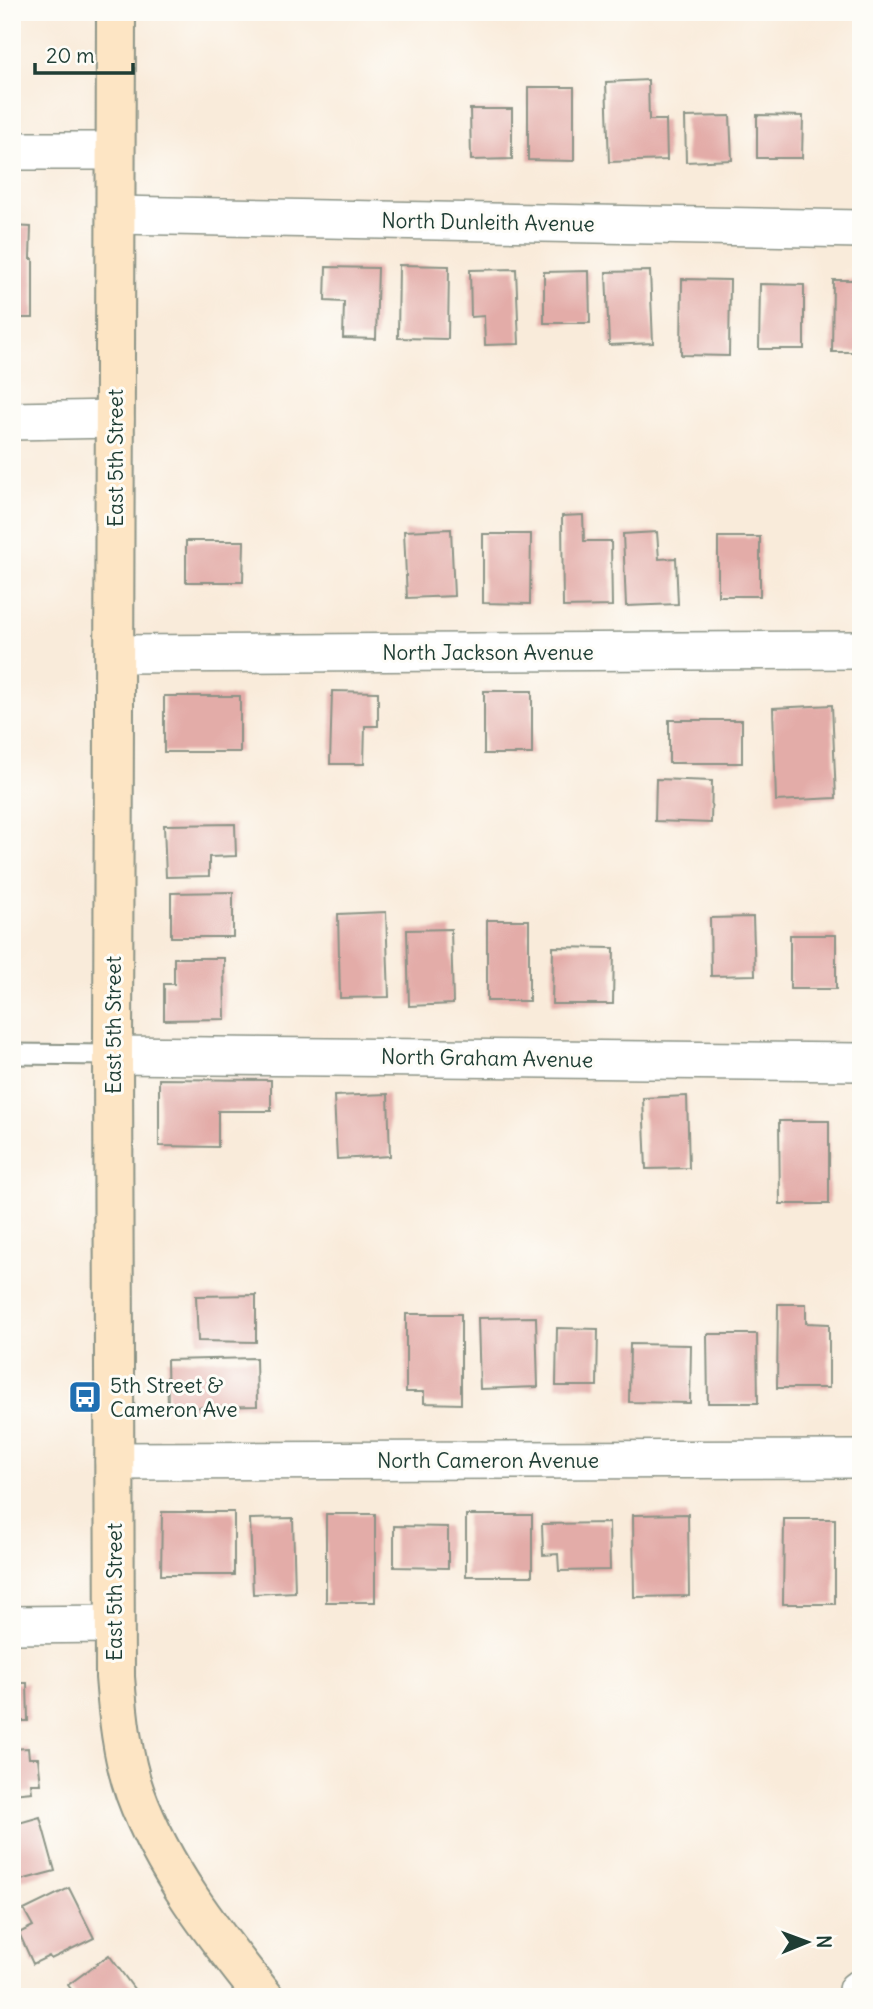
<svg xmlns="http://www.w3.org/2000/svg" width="873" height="2009" font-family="Delius,sans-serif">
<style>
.building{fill:#e3aca8}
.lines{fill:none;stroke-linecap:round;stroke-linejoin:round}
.lane-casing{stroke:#8c9487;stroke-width:23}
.street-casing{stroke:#8c9487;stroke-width:40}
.secondary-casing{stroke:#8c9487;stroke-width:42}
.lane{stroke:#fff;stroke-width:19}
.street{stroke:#fff;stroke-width:37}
.secondary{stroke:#fde5c4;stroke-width:38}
.labels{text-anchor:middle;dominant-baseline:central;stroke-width:6;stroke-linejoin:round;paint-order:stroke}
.street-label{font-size:21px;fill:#1f3d34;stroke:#fdfcf7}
.poi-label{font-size:21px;fill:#1f3d34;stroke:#fdfcf7;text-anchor:start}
</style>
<rect width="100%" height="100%" fill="#fdfcf7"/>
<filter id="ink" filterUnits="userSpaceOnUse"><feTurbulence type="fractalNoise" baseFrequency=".0143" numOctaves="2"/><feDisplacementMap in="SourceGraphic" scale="14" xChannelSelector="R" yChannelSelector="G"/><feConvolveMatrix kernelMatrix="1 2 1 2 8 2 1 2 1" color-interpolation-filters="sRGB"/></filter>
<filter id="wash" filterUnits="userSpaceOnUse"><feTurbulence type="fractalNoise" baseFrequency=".00686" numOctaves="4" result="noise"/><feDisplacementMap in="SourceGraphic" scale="28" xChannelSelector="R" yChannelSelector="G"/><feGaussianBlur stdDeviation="1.57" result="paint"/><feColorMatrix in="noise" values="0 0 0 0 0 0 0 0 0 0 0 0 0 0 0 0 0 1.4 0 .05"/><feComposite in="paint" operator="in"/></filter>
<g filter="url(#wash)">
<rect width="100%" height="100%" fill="#f9ebda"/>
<g id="blocks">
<!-- building -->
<path class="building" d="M648,80l1,40h17l1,40 -58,2 -3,-80z
M528,87h46v74l-46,-1z
M470,109h42v50l-41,1z
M757,115l46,1 -1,42h-45z
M730,116l2,44 -46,2 -1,-45z
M12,226l19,1 -1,32h3v59h-21z
M399,265l50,1 -1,73 -50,-1z
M326,267l52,1 -2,71 -33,-1 1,-36 -19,-1z
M516,269l3,75 -34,1 -1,-29 -13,1 -1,-47z
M589,271l1,52h-46v-51z
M650,271l3,72 -44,2 -3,-73z
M682,279l48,1 -1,76 -48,-1z
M833,280h28v72h-29z
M760,284l44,1v64h-45z
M583,515l1,26h27l1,65 -49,1 -1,-91z
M451,529l3,67 -47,2 -3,-67z
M657,532l2,27 17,-1 2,46 -52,2 -3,-72z
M483,534h48l-1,70 -47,-1z
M718,537h42v59h-42z
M186,541h58l-1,41h-57z
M332,691l46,1v34h-13l-1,38h-34z
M484,691h48v63h-48z
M164,696h76v56h-76z
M832,705l4,93 -60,3 -3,-93z
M669,720h73v43h-73z
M656,779l56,2 -1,42 -56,-2z
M235,824l1,32 -27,1v19l-43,1 -2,-52z
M233,892v45h-62v-44z
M386,912l3,85 -49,1 -2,-84z
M753,917l2,58 -44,1 -1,-58z
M487,920h42v81h-42z
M451,929l2,75 -44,2 -2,-76z
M790,935h46v54h-46z
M553,947l61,1 -1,56h-61z
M174,958h50l1,61 -61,1v-36h10z
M159,1079l112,1v31h-53v36l-59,-1z
M388,1094l2,62 -53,3 -3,-63z
M687,1096l2,72 -43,1 -3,-71z
M779,1121h50v83h-49z
M256,1295v47l-58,-1 -2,-45z
M778,1304h28v19l23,1v64h-52z
M406,1314h55v90l-37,-1v-11h-18z
M536,1317l2,70 -58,2 -2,-71z
M557,1328l41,1 -1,57h-41z
M707,1334h50l1,69h-50z
M630,1344l61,1 -1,58 -61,-1z
M256,1358l1,48 -89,2 -1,-48z
M162,1512h72v63h-73z
M326,1514h49v88h-49z
M688,1514l1,82 -55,1 -1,-82z
M466,1515h66v61h-66z
M293,1518l2,74 -42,2 -3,-75z
M784,1519h51v85h-52z
M609,1523l1,47 -51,1 -1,-17 -15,1 -1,-31z
M394,1526l54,1v41l-54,-1z
M12,1683h15l1,38h-16z
M28,1748l1,10h9l3,26h-10l1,8 -20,2v-45z
M40,1817l15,54 -34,9 -6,-18 -3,1v-38z
M69,1888l25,50 -43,21 -2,-3 -16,8 -14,-31 14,-7 -9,-16z
M109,1955l31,42h-63l-9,-12z"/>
</g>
</g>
<g filter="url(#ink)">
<use href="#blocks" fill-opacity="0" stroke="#8c9487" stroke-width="2"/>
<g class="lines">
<defs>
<path id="lane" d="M12,1054l101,1"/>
<path id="street" d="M12,151h103
M115,215l746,14
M12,421l103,-2
M114,654l747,-4
M113,1055l748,7
M114,1461l747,-2
M12,1625l101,-1
M857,1990h4"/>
<path id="secondary" d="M116,12l-3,1043 2,622c3,38 7,79 20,116 28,77 78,140 129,204"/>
</defs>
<!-- lane casing -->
<use href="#lane" class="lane-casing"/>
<!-- street casing -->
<use href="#street" class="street-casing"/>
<!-- secondary casing -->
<use href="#secondary" class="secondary-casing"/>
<!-- lane -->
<use href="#lane" class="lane"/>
<!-- street -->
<use href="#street" class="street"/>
<!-- secondary -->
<use href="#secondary" class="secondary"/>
</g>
</g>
<!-- icons -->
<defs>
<symbol id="bus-square" viewBox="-11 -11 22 22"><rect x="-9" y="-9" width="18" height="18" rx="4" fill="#1f6fb2" stroke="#fdfcf7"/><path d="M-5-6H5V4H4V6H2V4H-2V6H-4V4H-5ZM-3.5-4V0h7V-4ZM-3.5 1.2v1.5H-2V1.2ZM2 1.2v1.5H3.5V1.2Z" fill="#fff"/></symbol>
</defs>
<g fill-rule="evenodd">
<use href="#bus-square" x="66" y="1378" width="38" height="38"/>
</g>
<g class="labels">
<!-- street labels -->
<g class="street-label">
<text transform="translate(488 222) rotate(1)">North Dunleith Avenue</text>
<text transform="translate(115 458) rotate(-90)">East 5th Street</text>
<text x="488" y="652">North Jackson Avenue</text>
<text transform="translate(113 1025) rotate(-90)">East 5th Street</text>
<text transform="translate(487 1058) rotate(1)">North Graham Avenue</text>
<text x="488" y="1460">North Cameron Avenue</text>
<text transform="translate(114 1592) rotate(-90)">East 5th Street</text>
</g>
<!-- poi labels -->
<g class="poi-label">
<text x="110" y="1385">5th Street &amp;<tspan x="110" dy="24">Cameron Ave</tspan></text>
</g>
</g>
<!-- margin -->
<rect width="873" height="2009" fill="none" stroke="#fdfcf7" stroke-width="42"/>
<!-- north arrow -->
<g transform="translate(807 1942) rotate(89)" stroke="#fdfcf7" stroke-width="5" paint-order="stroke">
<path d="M0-5L12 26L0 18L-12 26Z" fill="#1f3d34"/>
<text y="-10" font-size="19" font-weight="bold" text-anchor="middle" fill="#1f3d34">N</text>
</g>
<!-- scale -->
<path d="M35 63v10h98v-10" fill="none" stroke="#1f3d34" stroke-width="3.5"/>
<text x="46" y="63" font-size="21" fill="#1f3d34" stroke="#fdfcf7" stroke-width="5" paint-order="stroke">20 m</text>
</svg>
